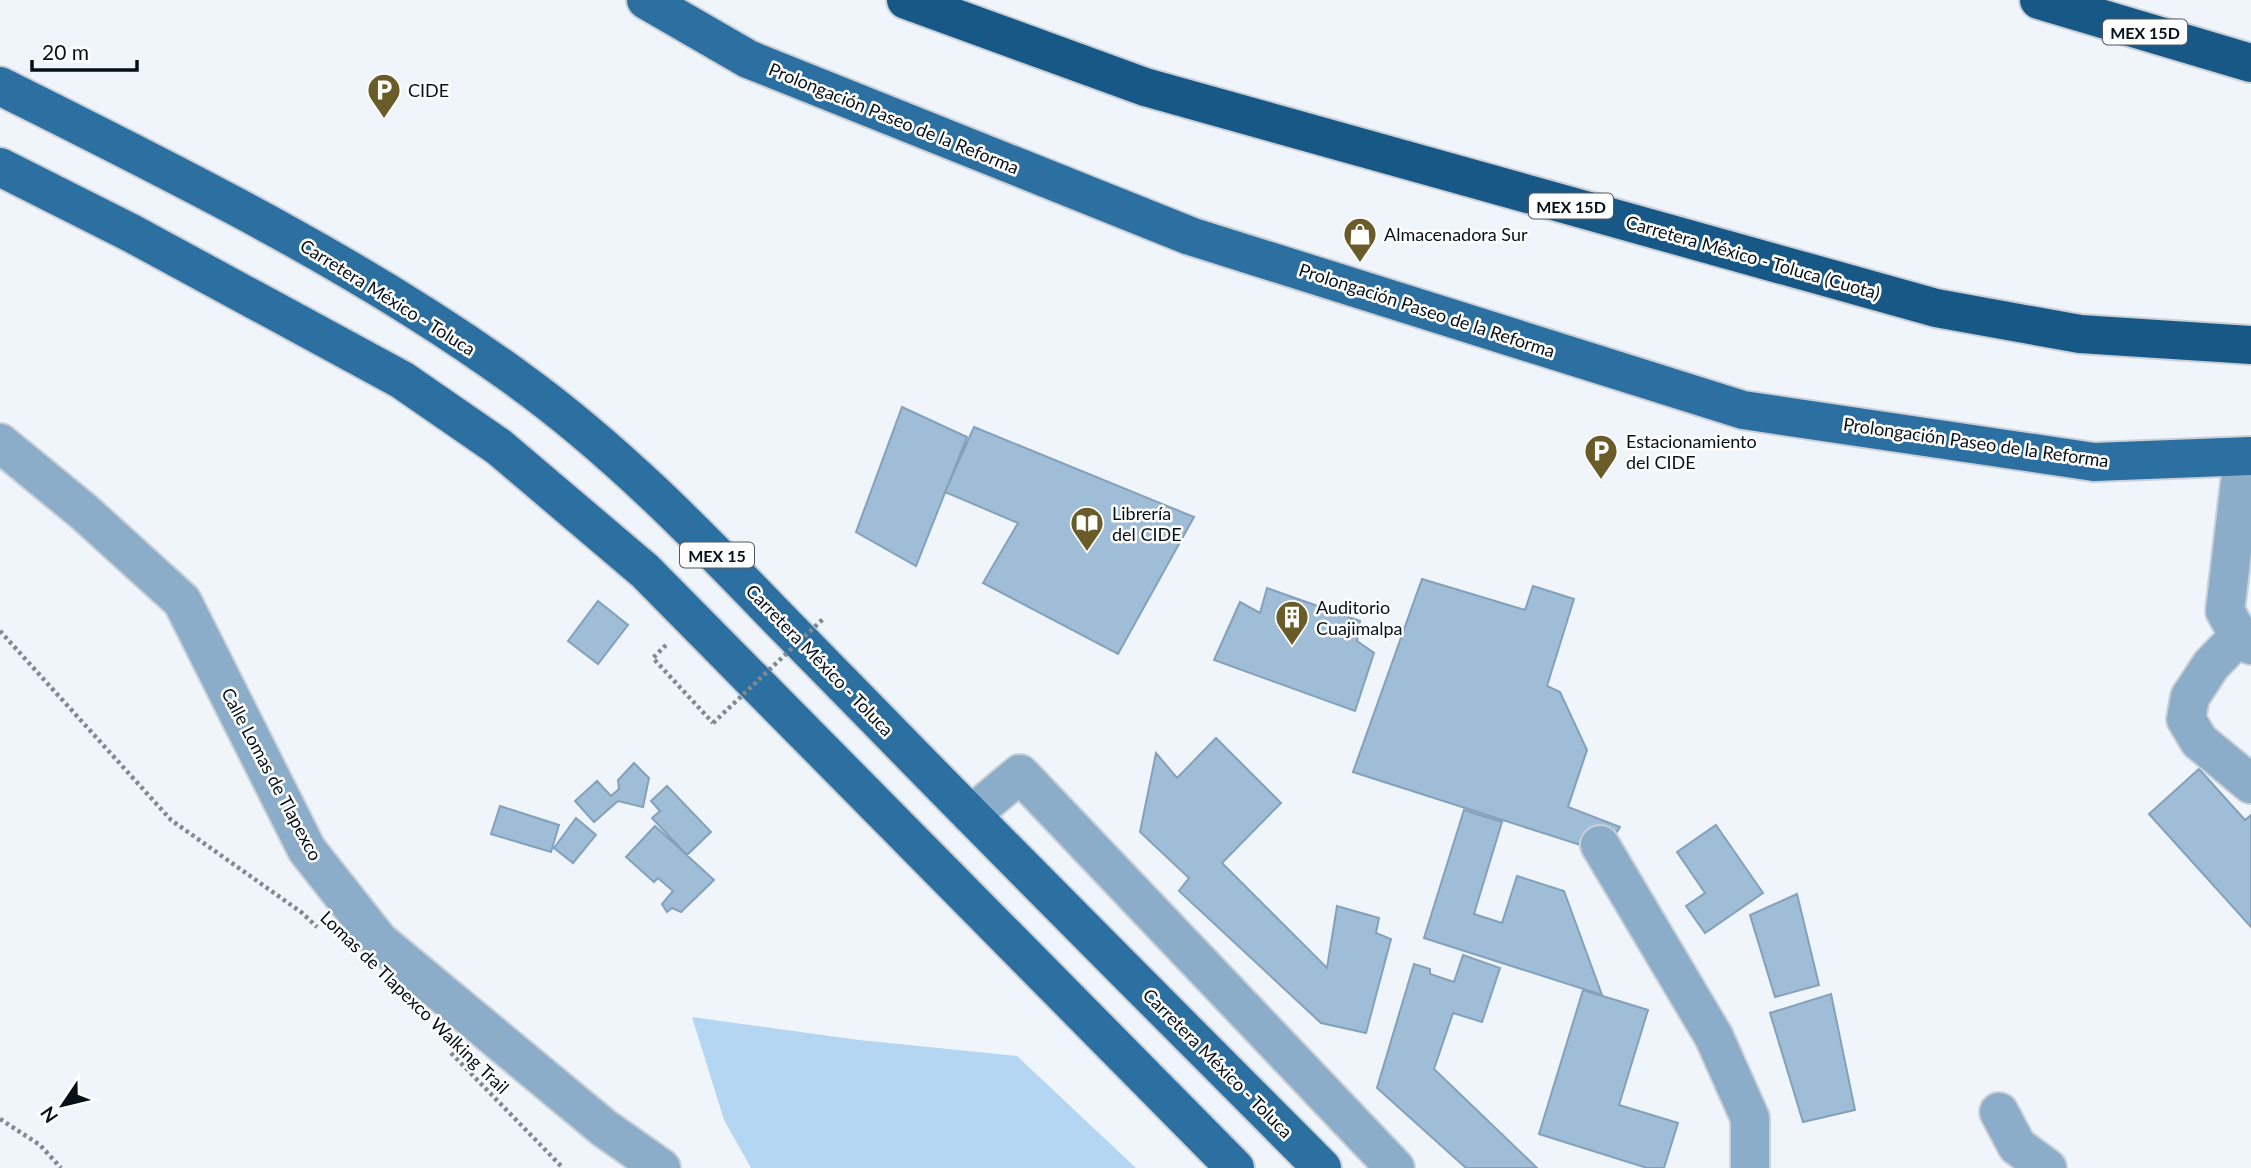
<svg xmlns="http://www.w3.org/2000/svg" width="2251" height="1168" font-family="Lato,sans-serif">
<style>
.green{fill:#b4d6f3}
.building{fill:#9fbdd7;stroke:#84a1bb;stroke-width:2}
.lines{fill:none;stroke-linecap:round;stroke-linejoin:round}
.minor-casing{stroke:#cad0d7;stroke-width:42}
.major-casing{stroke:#cad0d7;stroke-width:42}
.highway-casing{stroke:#cad0d7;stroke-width:42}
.path{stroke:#818991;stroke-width:4.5;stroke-dasharray:3.5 3.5;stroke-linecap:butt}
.minor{stroke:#8cadc9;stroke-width:38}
.major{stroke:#2c6fa1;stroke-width:38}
.highway{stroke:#185886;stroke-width:38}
.path-bridge{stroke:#818991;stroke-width:4.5;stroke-dasharray:3.5 3.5;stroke-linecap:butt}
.labels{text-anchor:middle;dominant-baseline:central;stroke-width:5;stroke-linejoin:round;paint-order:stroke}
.shield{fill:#fff;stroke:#50585e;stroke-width:2}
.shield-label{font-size:16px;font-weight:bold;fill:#051019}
.poi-label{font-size:18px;fill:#051019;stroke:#fff;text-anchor:start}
.street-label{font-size:18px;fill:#051019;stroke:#fff}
</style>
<rect width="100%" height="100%" fill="#eff5fb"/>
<!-- green -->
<path class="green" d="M692,1017l167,23 158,16 119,112h-385l-27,-48z"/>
<!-- building -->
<path class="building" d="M902,407l65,30 -51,129 -60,-34z
M974,427l220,90 -76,137 -135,-71 35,-60 -73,-31z
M1422,579l103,31 8,-24 41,13 -27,87 13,6 27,58 -19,57 52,20 -9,14 -18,8 -240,-77z
M1267,588l93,33 -3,20 17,12 -19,58 -141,-51 26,-58 20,11z
M598,601l30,24 -30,39 -30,-23z
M1216,738l65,65 -59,60 105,105 10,-62 42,12 -3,15 15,6 -25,94 -45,-10 -142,-132 10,-13 -49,-46 16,-79 21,25z
M634,763l15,15 -6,29 -25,-6 -24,21 -19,-21 22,-20 14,15 8,-7 -1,-9z
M2199,769l46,51 6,-5v112l-102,-113z
M667,786l44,46 -24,23 -35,-37 8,-7 -9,-10z
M500,806l59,19 -8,27 -60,-18z
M1464,810l38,12 -28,92 28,9 15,-47 47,15 38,104 -178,-57z
M576,818l20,17 -23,28 -19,-15z
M1716,825l47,68 -58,40 -19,-27 19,-13 -28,-41z
M655,826l59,54 -33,32 -9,-4 -5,4 -5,-8 11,-13 -15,-13 -4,4 -28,-25z
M1797,894l22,91 -44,12 -25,-82z
M1463,955l37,13 -18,54 -29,-9 -19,56 103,99h-71l-89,-80 37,-124 16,5v5l24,8z
M1583,990l65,20 -29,95 59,18 -14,45h-17l-108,-34z
M1831,994l24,116 -52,12 -33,-109z"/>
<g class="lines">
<defs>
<path id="minor" d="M0,443l84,69 98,89 125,249 72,91 225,187 57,40
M2243,457l-18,154 14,25 12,9
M2239,636l-28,29 -21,32 -4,22 13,22 52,43
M971,815l49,-41 375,394
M1600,845l114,192 36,81v50
M1999,1112l18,34 30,22"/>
<path id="major" d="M646,0l102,59 442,177 553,174 351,52 157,-6
M0,86c177,89 358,177 519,294 94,68 175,151 255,234 34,35 69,70 103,105 147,151 297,300 445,449
M0,167l131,66 271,147 97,67 146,124 590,597"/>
<path id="highway" d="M906,0l239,87 791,221 144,26 171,11
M2039,0l212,63"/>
</defs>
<!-- minor casing -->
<use href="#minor" class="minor-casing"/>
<!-- major casing -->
<use href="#major" class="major-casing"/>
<!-- highway casing -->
<use href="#highway" class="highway-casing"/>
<!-- path -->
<path class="path" d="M0,631l171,189 130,92 16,15
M666,645l-13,13 60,65
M451,1053l112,115
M0,1119l40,26 21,23"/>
<!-- minor -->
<use href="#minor" class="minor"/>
<!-- major -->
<use href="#major" class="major"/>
<!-- highway -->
<use href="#highway" class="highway"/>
<!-- path-bridge -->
<path class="path-bridge" d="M713,723l110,-104"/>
</g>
<!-- icons -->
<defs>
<symbol id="parking-pin" viewBox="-11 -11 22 30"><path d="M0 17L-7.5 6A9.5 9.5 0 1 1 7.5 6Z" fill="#695c29" stroke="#fff"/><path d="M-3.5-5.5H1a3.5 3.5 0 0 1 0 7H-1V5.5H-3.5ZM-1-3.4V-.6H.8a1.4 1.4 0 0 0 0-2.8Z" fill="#fff"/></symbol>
<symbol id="shop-pin" viewBox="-11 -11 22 30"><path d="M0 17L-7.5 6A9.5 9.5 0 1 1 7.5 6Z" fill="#695c29" stroke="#fff"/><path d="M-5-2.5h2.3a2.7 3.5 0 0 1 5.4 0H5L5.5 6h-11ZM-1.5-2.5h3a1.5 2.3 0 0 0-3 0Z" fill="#fff"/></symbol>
<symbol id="library-pin" viewBox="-11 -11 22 30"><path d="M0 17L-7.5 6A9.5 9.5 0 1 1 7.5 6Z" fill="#695c29" stroke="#fff"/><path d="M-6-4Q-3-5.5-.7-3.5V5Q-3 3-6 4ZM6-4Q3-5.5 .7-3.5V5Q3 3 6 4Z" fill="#fff"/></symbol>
<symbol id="building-pin" viewBox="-11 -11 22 30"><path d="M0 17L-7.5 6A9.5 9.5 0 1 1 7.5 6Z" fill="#695c29" stroke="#fff"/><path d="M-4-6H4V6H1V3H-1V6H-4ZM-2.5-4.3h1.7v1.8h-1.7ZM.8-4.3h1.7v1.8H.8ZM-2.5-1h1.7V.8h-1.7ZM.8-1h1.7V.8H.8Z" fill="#fff"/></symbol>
</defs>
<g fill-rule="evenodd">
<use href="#parking-pin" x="365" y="71" width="38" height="52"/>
<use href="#shop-pin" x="1341" y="215" width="38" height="52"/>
<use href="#parking-pin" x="1582" y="432" width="38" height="52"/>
<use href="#library-pin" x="1068" y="504" width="38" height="52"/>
<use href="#building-pin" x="1273" y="598" width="38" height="52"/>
</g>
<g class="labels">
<!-- shield labels -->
<g class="shield">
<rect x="2103" y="19.5" width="84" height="25" rx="5"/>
<rect x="1529" y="193.5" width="84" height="25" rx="5"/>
<rect x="680" y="542.5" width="74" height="25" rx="5"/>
</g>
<g class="shield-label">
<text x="2145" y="32">MEX 15D</text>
<text x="1571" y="206">MEX 15D</text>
<text x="717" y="555">MEX 15</text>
</g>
<!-- poi labels -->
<g class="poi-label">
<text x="408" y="90">CIDE</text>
<text x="1384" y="234">Almacenadora Sur</text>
<text x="1626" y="441">Estacionamiento<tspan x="1626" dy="21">del CIDE</tspan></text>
<text x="1112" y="513">Librería<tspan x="1112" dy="21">del CIDE</tspan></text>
<text x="1316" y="607">Auditorio<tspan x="1316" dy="21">Cuajimalpa</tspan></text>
</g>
<!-- street labels -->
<g class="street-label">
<text transform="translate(894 118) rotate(22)">Prolongación Paseo de la Reforma</text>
<text transform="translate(1753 257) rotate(16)">Carretera México - Toluca (Cuota)</text>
<text transform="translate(388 297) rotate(32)">Carretera México - Toluca</text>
<text transform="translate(1427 310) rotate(18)">Prolongación Paseo de la Reforma</text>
<text transform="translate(1976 442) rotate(8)">Prolongación Paseo de la Reforma</text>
<text transform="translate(820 660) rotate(46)">Carretera México - Toluca</text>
<text transform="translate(272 774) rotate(62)">Calle Lomas de Tlapexco</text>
<text transform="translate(415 1002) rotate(44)">Lomas de Tlapexco Walking Trail</text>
<text transform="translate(1218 1063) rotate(45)">Carretera México - Toluca</text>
</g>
</g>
<!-- north arrow -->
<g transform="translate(63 1105) rotate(235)" stroke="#ffffff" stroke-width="5" paint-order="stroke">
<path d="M0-5L12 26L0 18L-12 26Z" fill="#051019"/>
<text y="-10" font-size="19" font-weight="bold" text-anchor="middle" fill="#051019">N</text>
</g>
<!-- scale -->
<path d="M32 60v10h105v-10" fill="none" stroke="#051019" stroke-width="3.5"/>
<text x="42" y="60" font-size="21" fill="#051019" stroke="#ffffff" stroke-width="5" paint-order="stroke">20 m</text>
</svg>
